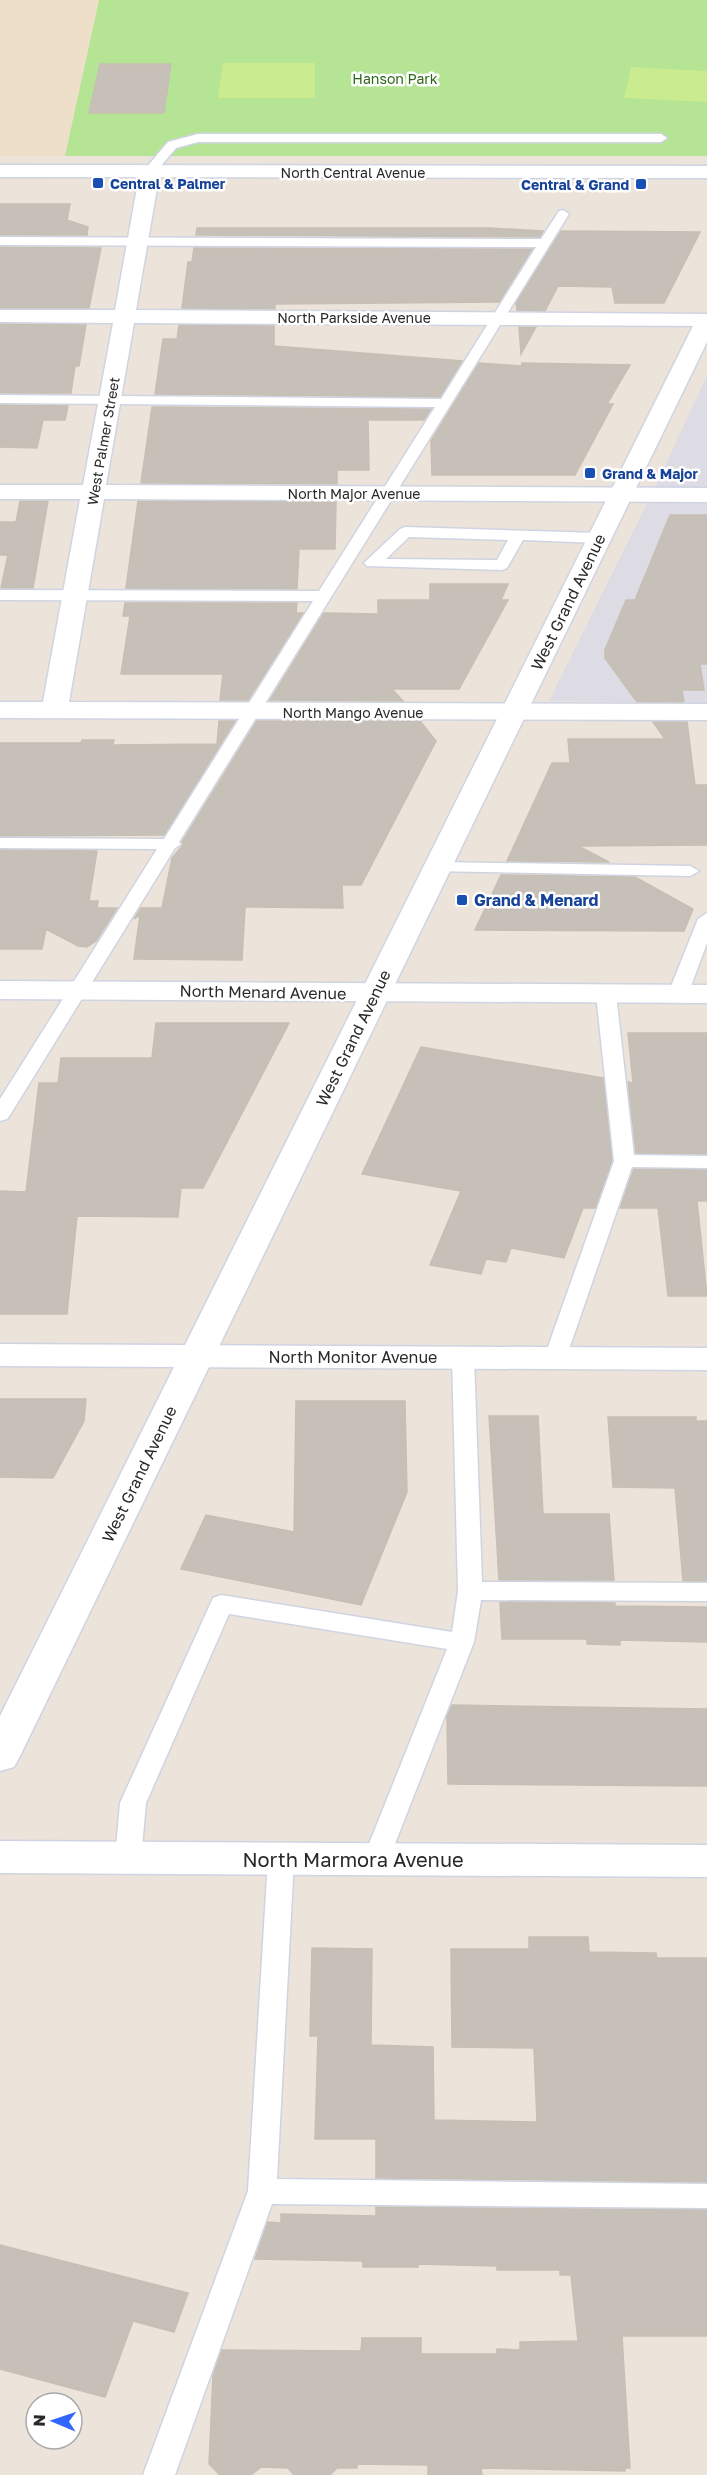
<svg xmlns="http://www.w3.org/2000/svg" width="707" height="2475" font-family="'Golos Text',sans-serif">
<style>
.industrial{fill:#dddbe3}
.education{fill:#eee0c8}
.green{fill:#b4e494}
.pitch{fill:#caec8f}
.building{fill:#c7c0b9;stroke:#c7bfb3;stroke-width:1.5}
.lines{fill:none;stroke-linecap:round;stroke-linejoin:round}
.service-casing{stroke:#cfd4e2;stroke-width:3}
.minor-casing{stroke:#cfd4e2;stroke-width:3}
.tertiary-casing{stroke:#cfd4e2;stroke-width:3}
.secondary-casing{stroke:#cfd4e2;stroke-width:3}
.service{fill:#fff;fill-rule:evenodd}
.minor{fill:#fff;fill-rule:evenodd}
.tertiary{fill:#fff;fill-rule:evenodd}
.secondary{fill:#fff;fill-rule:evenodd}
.transit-dot{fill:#1a4fb4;stroke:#fff;stroke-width:2}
.labels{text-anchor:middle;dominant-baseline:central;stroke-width:5;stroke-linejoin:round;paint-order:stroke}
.far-park-label{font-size:14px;fill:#2c6717;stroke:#fff}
.far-street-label{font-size:14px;fill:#292929;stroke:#fff}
.far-transit-label{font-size:14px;font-weight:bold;fill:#164399;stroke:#fff;text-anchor:start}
.street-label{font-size:16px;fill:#292929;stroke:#fff}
.transit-label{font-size:16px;font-weight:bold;fill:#164399;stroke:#fff;text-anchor:start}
.near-street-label{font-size:20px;fill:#292929;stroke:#fff}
</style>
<rect width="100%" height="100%" fill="#ece3da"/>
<!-- industrial -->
<path class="industrial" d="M707,376v327l-158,-2 100,-201z"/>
<!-- education -->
<path class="education" d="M0,0h99l-34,156h-65z"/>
<!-- green -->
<path class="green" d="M99,0h608v156h-642z"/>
<!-- pitch -->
<path class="pitch" d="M223,63h92v35h-97z
M631,67l76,4v31l-83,-4z"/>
<!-- building -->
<path class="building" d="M100,64h71l-7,49h-75z
M0,204h70l-3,16 21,7 -1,8h-87z
M197,228h292l54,3 -3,6 -344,-2z
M561,231l139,1 -36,71h-49l-3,-16 -54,-1 -13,25 -28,-1 -1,-7z
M0,247l101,1 -12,60h-89z
M194,248l338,1 -33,53 -224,2v5l-93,-1 6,-46h4z
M0,324l86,1 -7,41h-4l-4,27h-71z
M179,325l95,1v20l188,15 -22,36 -285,-3 8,-55h14z
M519,327h17l-15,27z
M479,363l43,3v-3l108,2 -23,39h6l-38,71h-143l-1,-34z
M0,405l68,1 -3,14h-22l-6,28 -37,-1z
M152,407l279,2 -7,11h-56l1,50h-32v14l-196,-1z
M20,501h28l-15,87h-32l7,-33h-8v-33h16z
M138,501l198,1 -1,47h-36l-2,40 -171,-1z
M670,515h37v149h-7l4,26h-22l2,12h-47l-32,-44v-8l21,-50h9z
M430,584h78l-7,16h7l-49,89h-67l11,12 -133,-1 54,-87 54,1v-14h52z
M125,603h172l-1,10h7l-55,87h-28l3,-26h-102l9,-58h-7z
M219,721h16l-71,114 -164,1v-93h81l1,-3h32l-1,5 104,-1z
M257,721h163l16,20 -75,144h-19l1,23 -98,-1 -3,53 -108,-1 6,-44 -6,4 7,-11h21l10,-50 10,-12v-4z
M653,722h34l8,63h12v60l-129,1 31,16 -102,-1 45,-98h18l-2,-24h97z
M0,850l97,1 -8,50h9l-1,7h20l-21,33 -9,6 -9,-1 -32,-17 -4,20h-42z
M501,875l134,2 58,32 -9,22 -209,-1z
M156,1023h133l-86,165h-22l-3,29 -101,-1 -10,98h-67v-123l26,1 13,-109h19l3,-25h91z
M628,1033h79v121l-71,-1 -8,-71 5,1z
M421,1047l182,31 9,83 -17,47h-12l-19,50 -53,-10 -5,14 -20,-3 -5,15 -51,-9 31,-74 -99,-17z
M634,1169l73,1v31h-10l10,95h-39l-10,-88h-38z
M0,1399h86l-2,22 -31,57 -53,-1z
M296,1401h109l2,91 -46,113 -180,-36 25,-54 88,17z
M489,1416h49l5,98h66l5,66h-115z
M608,1417h88v4h11v160h-24l-8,-93 -62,-1z
M500,1602l115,1v3l92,1v35l-87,-2v5l-33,-1v-5h-85z
M452,1705l255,4v77l-259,-2 -1,-68z
M529,1937h59l1,15 67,1 1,5h50v224l-331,-4v-39h-61l3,-103h-8l2,-88 60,1 -1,96 62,2 1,73 103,2 -3,-74 -82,-1 -1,-98h78z
M376,2207l331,3v126h-85l8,132h-5v3l-144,-3 1,7h-54v-10l-71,-1v4h-20l-7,7h-36l-6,-7 -27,-1 -10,8h-31l-11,-11 4,-88 9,-26 139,1 1,-13h59v16h76v-5l23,1v-8l58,-1 -7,-66h-11v-5h-63v-4l-79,-2v3h-55v-6l-108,-2 13,-37 13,1v-9l95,2z
M0,2245l188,48 -14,39 -41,-11 -28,76 -105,-28z"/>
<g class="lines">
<defs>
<path id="service" d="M198,134h463l6,4 -6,4h-463l-22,6 -22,26h-8v-6l22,-26z
M563,210l6,4 -390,628 2,2 -6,4 -165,267 -3,4 -7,2v-22l157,-250 -157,-1v-10l164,1 149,-238 -313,-1v-10l319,1 116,-184 -435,-4v-8l441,4 95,-152 -536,-2v-8l541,2 18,-28z
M405,527l194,6 8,5 -8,5 -76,-3 -16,28 -5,2 -135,-4 -3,-3 3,-3 33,-31zM409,537l99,3 -11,20 -111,-1z
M437,862l253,4 9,5 -9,5 -259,-5 -3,-4z
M707,913v30l-19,51 -3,4h-14l-3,-4 30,-75z
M606,988l10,6 18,161 73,1v12l-75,-1 -66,191 -3,5 -8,2 -8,-2 -3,-5 70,-197 -18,-167z
M463,1350l8,2 3,5 8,225 225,1v18l-226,-1 -7,42 -85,217 -4,7 -9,3 -9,-3 -4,-7 84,-210 -218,-35 -83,189 -5,55 -4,7 -9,3 -9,-3 -4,-7 5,-55 93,-205 8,-3 231,37 6,-41 -6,-234 3,-5z
M281,1849l9,3 4,7 -17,320 430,5v24l-435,-4 -97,271h-32l105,-284 20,-332 4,-7z"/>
<path id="minor" d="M150,165l10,6 -24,139 571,4v12l-573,-3 -28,162 601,3v14l-603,-3 -35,203 638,2v16l-707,-2v-16h43l37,-203h-80v-14h83l30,-162 -113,-1v-12h115l25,-139z
M0,981l707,4v18l-707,-4z
M0,1344l707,4v22l-707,-4z
M0,1841l707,4v32l-707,-4z"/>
<path id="tertiary" d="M0,165l707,1v12l-707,-1z"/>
<path id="secondary" d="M707,314v28l-687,1414 -6,11 -14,4v-55l696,-1396 4,-4z"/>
</defs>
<!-- service casing -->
<use href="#service" class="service-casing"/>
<!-- minor casing -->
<use href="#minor" class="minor-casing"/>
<!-- tertiary casing -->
<use href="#tertiary" class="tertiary-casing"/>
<!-- secondary casing -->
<use href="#secondary" class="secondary-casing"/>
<!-- service -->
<use href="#service" class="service"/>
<!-- minor -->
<use href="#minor" class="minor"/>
<!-- tertiary -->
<use href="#tertiary" class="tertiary"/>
<!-- secondary -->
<use href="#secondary" class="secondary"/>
</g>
<!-- markers -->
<g class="transit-dot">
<rect x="92" y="177" width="12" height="12" rx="3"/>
<rect x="635" y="178" width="12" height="12" rx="3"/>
<rect x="584" y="467" width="12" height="12" rx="3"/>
<rect x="456" y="894" width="12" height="12" rx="3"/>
</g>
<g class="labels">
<!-- far-park labels -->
<g class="far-park-label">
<text x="395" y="78">Hanson Park</text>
</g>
<!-- far-street labels -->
<g class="far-street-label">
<text x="353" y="172">North Central Avenue</text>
<text x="354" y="317">North Parkside Avenue</text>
<text transform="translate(103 441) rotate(-80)">West Palmer Street</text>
<text x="354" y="493">North Major Avenue</text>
<text x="353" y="712">North Mango Avenue</text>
</g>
<!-- far-transit labels -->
<g class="far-transit-label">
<text x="110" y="183">Central &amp; Palmer</text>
<text x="629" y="184" text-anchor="end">Central &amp; Grand</text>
<text x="602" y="473">Grand &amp; Major</text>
</g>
<!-- street labels -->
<g class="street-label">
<text transform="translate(568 602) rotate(-64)">West Grand Avenue</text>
<text transform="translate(263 992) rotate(1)">North Menard Avenue</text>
<text transform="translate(353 1038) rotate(-64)">West Grand Avenue</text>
<text x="353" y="1357">North Monitor Avenue</text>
<text transform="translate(139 1474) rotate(-64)">West Grand Avenue</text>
</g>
<!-- transit labels -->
<g class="transit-label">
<text x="474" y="900">Grand &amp; Menard</text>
</g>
<!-- near-street labels -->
<g class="near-street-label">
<text x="353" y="1859">North Marmora Avenue</text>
</g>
</g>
<!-- north arrow -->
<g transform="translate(54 2421) rotate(272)"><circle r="28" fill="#ffffff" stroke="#a9a9a9" stroke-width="1.5"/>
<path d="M0-4.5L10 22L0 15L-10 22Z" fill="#3365ff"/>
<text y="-9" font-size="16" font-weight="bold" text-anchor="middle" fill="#292929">N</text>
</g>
</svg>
